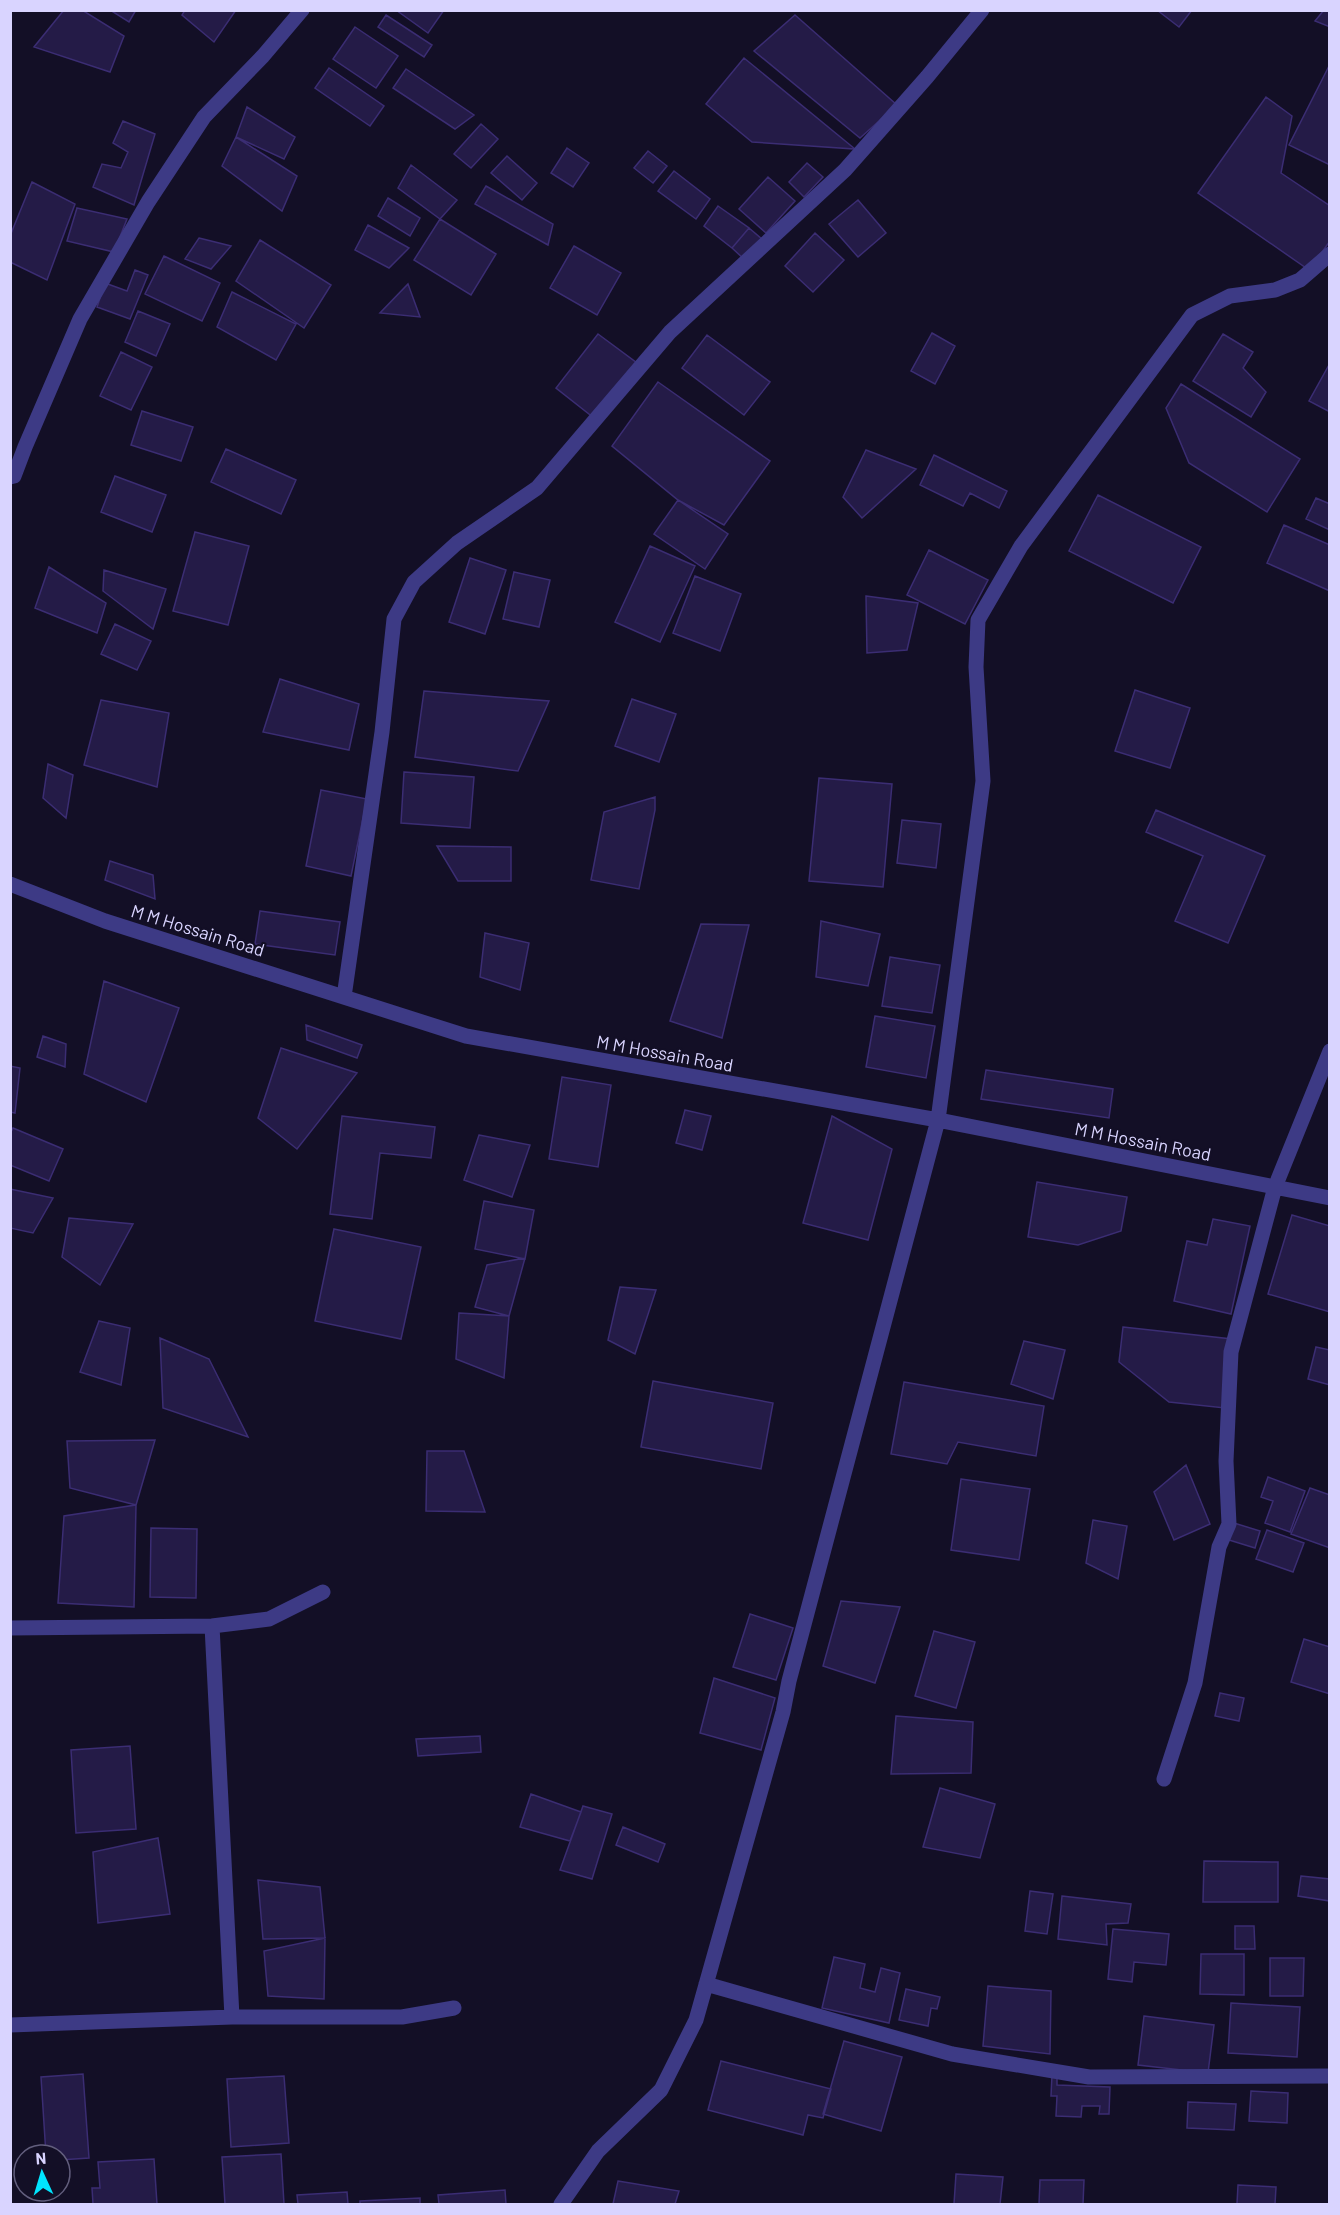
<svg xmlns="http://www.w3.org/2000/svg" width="1340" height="2215" font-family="Barlow,sans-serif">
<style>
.building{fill:#241b47;stroke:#3b2d73;stroke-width:1.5}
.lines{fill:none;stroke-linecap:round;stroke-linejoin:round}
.minor{stroke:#3d3a85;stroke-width:15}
.labels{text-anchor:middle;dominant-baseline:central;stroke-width:4.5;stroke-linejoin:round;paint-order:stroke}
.street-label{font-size:18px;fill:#d9d4ff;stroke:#130f26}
</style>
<rect width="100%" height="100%" fill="#130f26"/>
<!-- building -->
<path class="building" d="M64,10h18l42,26 -14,36 -76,-25z
M110,10h26l-7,12z
M185,10h51l-22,32 -32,-27z
M396,10h48l-16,23z
M1157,10h35l-13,17z
M1324,10h6v17l-15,-6z
M386,15l46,30 -8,12 -46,-30z
M795,15l102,90 -37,33 -106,-87z
M355,27l43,29 -22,32 -43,-29z
M744,58l111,91 -103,-7 -46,-38z
M1330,64v101l-41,-20z
M329,68l55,38 -14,20 -55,-38z
M406,69l68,46 -19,14 -62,-41z
M1266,97l26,19 -11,57 49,33v35l-21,29 -111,-77z
M247,107l48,30 -11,22 -48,-22z
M123,121l32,13 -21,71 -41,-18 9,-23 19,4 7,-16 -15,-9z
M481,124l17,15 -27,29 -17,-14z
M236,137l61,39 -15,35 -60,-45z
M567,148l22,15 -16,24 -22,-14z
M648,151l19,15 -14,17 -19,-15z
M507,156l30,27 -15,17 -31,-27z
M807,163l16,14 -19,20 -15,-15z
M411,165l46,35 -17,19 -42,-31z
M674,171l36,28 -14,20 -38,-28z
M768,177l27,24 -29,32 -27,-24z
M32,182l43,22 -28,76 -37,-18v-26z
M486,186l67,38 -5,21 -73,-41z
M388,198l32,20 -10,18 -32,-20z
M858,200l28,33 -28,24 -29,-33z
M718,206l31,22 -17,20 -28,-22z
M77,208l50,11 -13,33 -47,-11z
M440,219l56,35 -25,41 -57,-35z
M368,225l41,23 -20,20 -34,-18z
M749,228l14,12 -18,20 -13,-12z
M815,233l29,27 -31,32 -28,-26z
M199,238l32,8 -20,23 -26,-10z
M260,240l71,45 -27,43 -68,-47z
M574,246l47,27 -24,42 -47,-27z
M164,256l56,27 -18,38 -57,-27z
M135,270l13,5 -18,44 -33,-12 8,-24 22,8z
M408,284l12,33 -40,-4z
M232,292l64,32 -20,36 -59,-33z
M138,311l32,13 -14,32 -31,-14z
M932,333l23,13 -20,38 -24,-13z
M598,334l39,29 -43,55 -38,-30z
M1223,334l30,18 -10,16 23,24 -15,25 -58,-36z
M707,335l63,47 -26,33 -62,-47z
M121,352l31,15 -21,43 -31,-14z
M1330,363v49l-21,-11z
M658,382l112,79 -46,64 -46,-25 -66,-54z
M1181,384l119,75 -33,53 -78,-49 -23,-55z
M142,411l51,16 -12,34 -50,-16z
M226,449l70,31 -15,34 -70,-32z
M866,450l50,19 -54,49 -19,-21z
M934,455l73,36 -8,17 -29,-15 -7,13 -43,-21z
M115,476l51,19 -14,37 -51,-20z
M1098,495l103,52 -28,56 -104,-52z
M1316,498l14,6v26l-24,-11z
M678,500l50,34 -23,35 -51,-35z
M1284,525l46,20v46l-63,-28z
M195,532l54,14 -21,79 -55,-14z
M650,546l45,20 -35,76 -45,-20z
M929,550l59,30 -23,44 -58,-29z
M470,558l36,12 -21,64 -36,-12z
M49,567l57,36 -9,30 -62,-25z
M104,570l62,19 -13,40 -50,-38z
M514,572l36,8 -11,47 -36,-8z
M695,576l46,18 -21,57 -47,-18z
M866,596l52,7 -11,47 -40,3z
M115,624l36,17 -14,29 -36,-16z
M280,679l79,25 -10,46 -86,-18z
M1135,690l55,18 -20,60 -55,-17z
M424,691l125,10 -31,70 -103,-14z
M632,699l44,15 -17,48 -44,-16z
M101,700l68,13 -12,74 -73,-22z
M48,764l25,11 -7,43 -23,-20z
M404,772l70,5 -4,51 -69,-5z
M819,778l73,6 -9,103 -74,-6z
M321,790l46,9 -16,77 -45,-10z
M655,797v13l-16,79 -48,-9 13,-68z
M1156,810l109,46 -37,87 -53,-22 28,-65 -57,-24z
M902,820l39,4 -5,44 -39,-5z
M437,846l74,1v34h-53z
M110,861l43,14 2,24 -50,-19z
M260,911l80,11 -5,33 -80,-11z
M821,921l59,13 -12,52 -52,-9z
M701,924l48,1 -27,113 -52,-17z
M485,933l44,10 -9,47 -40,-13z
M890,957l50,8 -8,48 -50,-7z
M104,981l75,27 -33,94 -62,-28z
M875,1016l60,10 -9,52 -60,-11z
M306,1025l56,20 -5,13 -50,-18z
M43,1036l23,8 -1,23 -28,-10z
M281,1048l76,25 -60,76 -39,-31z
M10,1066l10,2 -5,45 -5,-1z
M986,1070l127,19 -4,29 -128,-19z
M562,1077l49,8 -13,82 -49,-8z
M685,1110l26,6 -9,34 -26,-7z
M342,1116l93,11 -4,31 -51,-5 -8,66 -42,-5z
M832,1116l60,33 -24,91 -65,-17z
M13,1128l50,21 -14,32 -39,-16v-31z
M479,1135l51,10 -18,52 -48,-17z
M1037,1182l90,15 -6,34 -43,14 -50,-8z
M10,1189l43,9 -20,35 -23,-5z
M484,1201l50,9 -9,49 -50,-10z
M1292,1215l38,11v86l-62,-18z
M69,1218l64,6 -33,61 -38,-28z
M1213,1219l37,7 -19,88 -57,-13 13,-60 20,4z
M334,1229l87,18 -20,92 -86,-18z
M525,1258l-16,58 -34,-9 12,-42z
M620,1287l36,3 -21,64 -27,-14z
M459,1313l50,3 -5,62 -48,-19z
M99,1321l31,7 -9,57 -41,-13z
M1123,1327l109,12 -7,69 -56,-6 -50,-40z
M160,1338l49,21 39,78 -85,-29z
M1024,1341l41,9 -12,49 -42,-15z
M1316,1347l14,3v35l-22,-6z
M653,1381l120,22 -12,66 -120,-22z
M904,1382l140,24 -8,50 -78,-14 -11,22 -56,-10z
M155,1440l-19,65 -66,-17 -3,-47z
M427,1451h37l21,61 -59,-1z
M1186,1465l24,59 -36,16 -20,-48z
M1268,1477l37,14 -15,41 -25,-9 8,-22 -12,-4z
M961,1479l69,10 -11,71 -68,-10z
M1310,1488l20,7v53l-39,-14z
M136,1505l-2,102 -76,-4 6,-87z
M1093,1520l34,6 -9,53 -32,-16z
M1234,1523l26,8 -5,17 -26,-8z
M151,1528l46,1 -1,69 -46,-1z
M1267,1530l37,13 -11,29 -37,-13z
M841,1601l59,6 -25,76 -52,-17z
M750,1614l43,14 -17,52 -43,-13z
M934,1631l41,11 -19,66 -41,-12z
M1304,1639l26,8v47l-39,-12z
M714,1678l61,20 -14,52 -61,-17z
M1220,1693l24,5 -5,23 -24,-5z
M896,1716l77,6 -2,51 -80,1z
M480,1736l1,16 -63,4 -2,-17z
M130,1746l6,83 -60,4 -5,-83z
M940,1788l55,16 -15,54 -57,-11z
M531,1794l50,18 -11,29 -50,-14z
M583,1806l29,8 -20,65 -32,-9z
M623,1827l42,17 -7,18 -42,-17z
M158,1838l12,76 -72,9 -5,-71z
M1204,1861l74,1v40h-75z
M1301,1876l29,3v22l-32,-5z
M258,1880l62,7 5,51 -62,1z
M1030,1891l23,3 -6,40 -22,-3z
M1062,1896l69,8 -3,19 -22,1 1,21 -49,-6z
M1235,1926h19l1,23h-20z
M1113,1929l56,5 -3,31 -32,-3 -2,20 -24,-3z
M325,1938l-1,61 -56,-3 -4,-45z
M1201,1954h43v41l-44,-1z
M834,1957l31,7 -5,24 15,4 6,-24 19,5 -11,50 -67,-15z
M1270,1958h34l-1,38h-33z
M988,1986l63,5 -1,63 -67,-8z
M906,1989l34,8 -3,12 -6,-1 -3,18 -29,-6z
M1231,2003l69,4 -3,50 -69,-4z
M1144,2016l70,9 -6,48 -70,-8z
M844,2041l58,16 -21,74 -58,-17z
M721,2061l110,28 -8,29 -15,-3 -5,20 -95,-25z
M83,2074l6,84 -29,2v-5h-14l-5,-78z
M1052,2075h5v10l53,2 -1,27h-10l1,-8h-18l-1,11 -25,-1 1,-20h-6z
M284,2076l5,67 -58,4 -4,-68z
M1251,2091l37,2 -1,30 -38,-2z
M1188,2102l48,2 -2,26 -47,-2z
M281,2154l3,50h-59l-3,-47z
M154,2159l3,45h-64l-1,-16h8l-2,-26z
M956,2174l47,3 -3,27h-46z
M1040,2180h44l-1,24h-44z
M618,2181l61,10 -4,13h-62z
M1238,2185l38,2 -1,17h-38z
M505,2190l1,14h-67l-1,-9z
M347,2192l1,12h-50l-1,-9z
M420,2198v6h-60v-3z"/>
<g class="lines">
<!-- minor -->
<path class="minor" d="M10,477l4,-1 11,-29 55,-128 68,-117 56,-85 59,-61 39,-46
M10,884l95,37 361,115 472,84 392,78
M344,997l38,-265 12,-113 20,-37 43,-39 80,-55 133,-156 175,-162 82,-93 55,-67
M212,1626l20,391
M10,1628l202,-2 57,-7 54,-27
M1164,1779l31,-96 24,-136 10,-23 -3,-63 5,-109 44,-165 55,-136
M706,1984l246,70 137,23 241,-1
M10,2025l222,-8h170l52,-9
M561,2204l37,-53 63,-61 35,-70 87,-308 6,-31 149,-561 45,-339 -7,-114 2,-47 43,-74 171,-231 38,-19 45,-6 25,-10 30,-26"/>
</g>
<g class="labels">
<!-- street labels -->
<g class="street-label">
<text transform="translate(198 930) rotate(17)">M M Hossain Road</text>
<text transform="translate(665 1053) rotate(10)">M M Hossain Road</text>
<text transform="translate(1143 1141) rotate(11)">M M Hossain Road</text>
</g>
</g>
<!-- border -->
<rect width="1340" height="2215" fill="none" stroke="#d9d4ff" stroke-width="24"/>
<!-- north arrow -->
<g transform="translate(42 2173) rotate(356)"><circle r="28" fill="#130f26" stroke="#625e7d" stroke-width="1.5"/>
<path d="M0-4.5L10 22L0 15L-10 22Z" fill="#00e5ff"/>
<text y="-9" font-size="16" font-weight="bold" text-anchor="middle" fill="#d9d4ff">N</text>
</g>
</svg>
